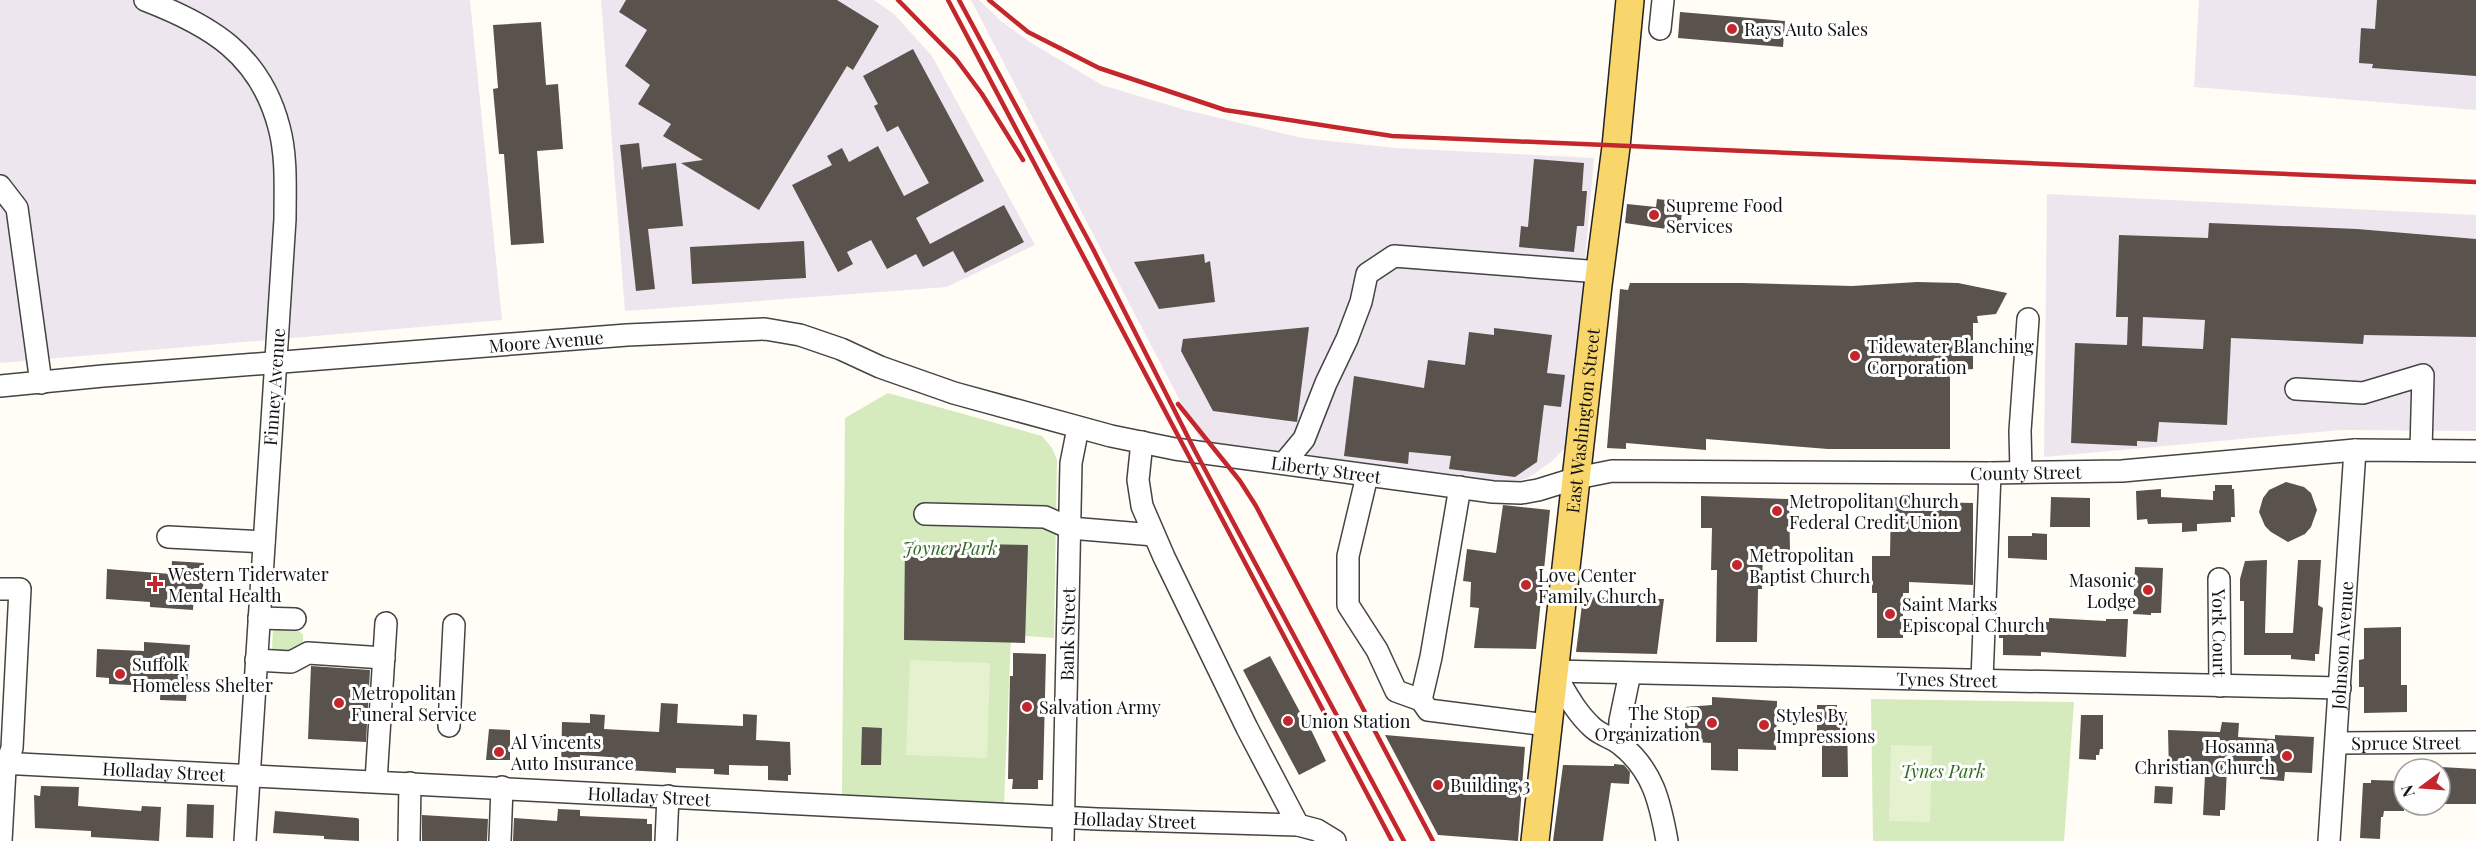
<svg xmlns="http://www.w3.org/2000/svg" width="2476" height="841" font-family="'Playfair Display',serif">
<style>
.industrial{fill:#eee6ef}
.green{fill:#d5ebbd}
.pitch{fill:#e6f2cf}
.building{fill:#5a524d;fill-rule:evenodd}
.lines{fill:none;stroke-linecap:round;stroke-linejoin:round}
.minor-casing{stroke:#444;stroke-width:24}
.major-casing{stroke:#222;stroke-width:30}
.minor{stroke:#fff;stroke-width:21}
.major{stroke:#f9d66b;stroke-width:27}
.rail{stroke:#c4262e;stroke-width:4.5}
.poi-dot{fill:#c4262e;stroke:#fff;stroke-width:2}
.labels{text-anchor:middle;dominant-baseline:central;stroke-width:6;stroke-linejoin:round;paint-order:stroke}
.poi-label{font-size:18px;fill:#111;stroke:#fff;text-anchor:start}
.street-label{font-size:18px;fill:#111;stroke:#fff}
.park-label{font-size:18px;font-style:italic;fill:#2f6b1f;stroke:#fff}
</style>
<rect width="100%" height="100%" fill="#fffdf5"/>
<!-- industrial -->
<path class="industrial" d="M0,0h470l32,320 -502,43z
M601,0h273l20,14 38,42 103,189 -88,42 -322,24z
M971,0h8l22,21 29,21 72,43 80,24 120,29 94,10 198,10 -24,272 -5,18 -14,14 -23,16 -21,6 -305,-41z
M2199,0h277v110l-282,-23z
M2047,194l429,21v216l-135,-1 -297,27z"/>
<!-- green -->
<path class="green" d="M888,393l154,43 10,12 5,12 -3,178 -43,-3 -7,169 -162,-8 3,-378z
M290,626l13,8v14l-4,3 -23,1 -4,-2 1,-22z
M1871,699l203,3 -10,139h-191z"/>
<!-- pitch -->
<path class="pitch" d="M910,660l80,3 -3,95 -81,-3z
M1891,745l41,1 -2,76 -41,-1z"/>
<!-- building -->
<path class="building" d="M626,0h211l42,26 -26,44 -6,-4 -88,144 -78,-47 22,-3 -40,-24 8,-12 -33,-20 12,-19 -25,-19 22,-36 -28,-18z
M2377,0h99v76l-104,-8 1,-4 -14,-1 2,-35 14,1z
M1680,12l105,9 -2,26 -105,-9z
M541,22l5,63 12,-1 5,65 -26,2 7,92 -33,2 -7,-91h-5l-6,-65 5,-1 -5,-63z
M913,49l71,132 -68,37 14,26 74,-39 20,37 -59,31 -12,-22 -30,16 -7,-13 -29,15 -16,-29 -24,12 6,12 -15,8 -46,-87 40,-20 -5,-9 15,-8 7,14 29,-16 26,50 25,-13 -31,-57 -11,6 -13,-26 4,-2 -15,-28z
M639,143l3,27 1,-3 33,-4 7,63 -35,3 7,60 -19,2 -16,-146z
M1534,159l50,4 -2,28h5l-3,35h-7l-3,26 -55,-5 2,-21 7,1z
M1657,199l26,3 -3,29 -55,-8 2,-19 29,3z
M2209,223l148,6 119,10v98l-112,-2 -1,9 -132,-6 -4,87 -68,-3 -2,20 -20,-1v5l-66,-3 4,-100 52,2 1,-28h-12l3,-82 89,3zM2143,317l62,3 -2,29 -61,-3z
M804,241l2,37 -114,6 -2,-37z
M1204,254l1,9 5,-2 5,41 -56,7 -25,-47z
M1917,282l41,1 49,10 -11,21 -19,2 1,7h-5v46l-23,2v78h-122l-122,-10v11l-80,-7v6l-19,-1 13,-159 8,1 2,-7h113l109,3z
M1309,327l-12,95 -84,-11 -32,-60 2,-12z
M1494,328l58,7 -5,38 18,2 -4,32 -17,-2 -7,57 -22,15 -66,-8 2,-13 -42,-4 -1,12 -64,-8 10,-80 70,12 4,-28 37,5 4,-33 25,3z
M2286,482l18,5 7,6 6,17 -6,17 -6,7 -17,8 -17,-10 -6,-6 -6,-14 4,-14 6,-8z
M2215,485h17v4h2l1,28h-4v5l-34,2v7l-15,1v-9l-34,1 -1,-5 -10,1 -1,-29 25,-2v8l52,3v-9h2z
M1701,496l88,3 1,52h-27l-1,38h-4l-1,53h-41l1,-72h-6l1,-42h-11z
M1891,497l39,1v4l43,1v82l-64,-3v11h-6v45h-26v-45h-5v-37h18z
M2051,497l39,1v29h-40z
M1503,505l47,5 -14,139 -62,-1 5,-40 -9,-1 1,-25 -8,-1 4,-32 29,4z
M2032,533l15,1v26l-39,-2v-22h24z
M905,543l123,2 -3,98 -121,-3z
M2267,560l-2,73h28l5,-73h23l-3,45 5,3 -4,46h-4v7l-24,-2v-4h-47v-54h-4v-22l5,-18z
M172,561l32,2 -1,26 -2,5h-7l-1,16 -43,-3v-5l-44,-3 1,-30 64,5z
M2135,567l28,1 -2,45h-10v2l-18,-1z
M1583,597l81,2 -7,55 -81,-2z
M2049,618l57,3v-2h22l-2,38 -85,-5v4l-38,-1v-17h-4v-15h6v-2l44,1z
M2401,627v58h6v27l-43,1v-26h-5v-27l5,-1v-31z
M144,642l46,3 -4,56 -26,-1 1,-20 -29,-2 -1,7 -22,-1v-6l-13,-1 1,-28 47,2z
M1013,653l33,1 -3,126h-5v9h-26l1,-10h-5l2,-103h3z
M1270,656l31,58 2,-1 23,48 -27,14 -56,-105z
M311,666l59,4 -4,72 -58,-3z
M1712,697l65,4 -1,49 -38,-1v22l-27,-1v-27l-17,-1v-3h-9v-32l27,-2z
M661,703l17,1 -1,19 66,3v-12l14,1 -1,25 34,2 1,33h-3v6l-20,-1v-14l-39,-1v10l-15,-1v-5l-38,-1v5l-66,-4 -1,-12 -29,-2 -1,13 -18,-1 1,-45 28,1v-9l15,1 -1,14 55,3z
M1817,705h20v9h10l1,63h-26v-40h-5z
M2081,715h22v34h-3l-1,6h-3v5l-17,-1z
M2222,722l17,1 -1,14 37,2v-4l39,2 -2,36 -27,-1 -1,9 -24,-2v-9l-33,-2 -2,42h-5v6l-17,-1 2,-40 -36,-1 -1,-44 52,2z
M862,727l20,1 -1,37h-20z
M489,729l21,1v30h-24z
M1385,735l140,12 -7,94 -80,-6z
M1614,764l10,1 6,7 -1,12 -18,-1 -8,58h-50l10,-76 51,1z
M2441,767l35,2v35h-36z
M2371,780l33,1v30h-20l-1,6h-2l-1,22 -20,-1 3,-55h8z
M41,786l38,1 -1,19 63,5 1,-5 19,1 -2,34 -68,-4v-6l-56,-3 -1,-33 6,1z
M2155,786l18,1 -1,17 -18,-1z
M187,804l27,1 -1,33 -27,-1z
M558,809l22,1v6l67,3v5h5v17h-139l1,-23 43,3z
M275,811l82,7 2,1v22l-35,-2v-3l-51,-3z
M422,815l66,4 -1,22h-65z"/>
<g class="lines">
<defs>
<g id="minor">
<path d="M145,0c65,25 115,54 134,127 8,29 6,63 6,92l-40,622"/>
<path d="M1660,29l3,-29"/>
<path d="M0,186l17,22 24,175"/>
<path id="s1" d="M0,386l103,-10 524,-41 138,-6 35,6 41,14 39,18 74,26 157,43 64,13 318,43 28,1 17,-3 39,-12 35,-7 378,2 132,-2 233,-21 121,1"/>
<path d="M2296,389l67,4 60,-18 -2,75"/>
<path d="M1142,442l-4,38 4,26 22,51 83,171 51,97"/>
<path d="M1284,463l20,-24 22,-56 21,-44 14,-37 6,-28 27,-18 206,16"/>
<path d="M2021,472l-1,-41 8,-112"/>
<path d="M1367,476l-19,80v49l29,45 19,41 25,9 7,10 119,15"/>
<path d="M925,514l120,3 25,11 84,7"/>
<path d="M168,537l96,5"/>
<path id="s2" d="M2219,579l1,107"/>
<path d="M0,589h20l-8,159 -7,21 -4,72"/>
<path d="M259,618l36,1"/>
<path d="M256,660l35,2 17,-9 76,5"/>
<path id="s3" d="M1553,671l787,17"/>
<path d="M1553,671c12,20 22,41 40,57 8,7 19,10 27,16 33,26 40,58 47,97"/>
<path d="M1982,680l8,-207"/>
<path d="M1421,700l10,-43 29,-170"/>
<path d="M449,726l5,-101"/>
<path d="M1619,743l1,-22 10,-48"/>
<path id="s4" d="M2336,743l140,-1"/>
<path id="s5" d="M0,763l1097,56 201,6 19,5 18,11"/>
<path d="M376,781l10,-158"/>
<path d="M409,841l1,-58"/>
<path d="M500,841l2,-54"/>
<path d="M666,841l2,-45"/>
<path id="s6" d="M1063,841l8,-378 7,-35"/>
<path id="s7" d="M2329,841l26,-391"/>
</g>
<g id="major">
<path id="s8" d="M1535,841l63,-556 18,-138 14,-147"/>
</g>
</defs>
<!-- minor casing -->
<use href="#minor" class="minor-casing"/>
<!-- major casing -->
<use href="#major" class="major-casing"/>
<!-- minor -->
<use href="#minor" class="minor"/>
<!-- major -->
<use href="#major" class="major"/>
<!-- rail -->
<path class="rail" d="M898,0l58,59 26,35 41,66
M948,0l444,841
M959,0l134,249 102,202 209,390
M989,0l39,32 71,36 126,42 167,26 1084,46
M1178,404l62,77 16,25 177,335"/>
</g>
<!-- markers -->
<g class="poi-dot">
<circle cx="1732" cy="29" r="6"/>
<circle cx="1654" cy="215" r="6"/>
<circle cx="1855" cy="356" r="6"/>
<circle cx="1777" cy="511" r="6"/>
<circle cx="1737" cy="565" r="6"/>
<path d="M152 575h6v6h6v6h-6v6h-6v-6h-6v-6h6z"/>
<circle cx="1526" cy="585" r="6"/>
<circle cx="2148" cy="590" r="6"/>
<circle cx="1890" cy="614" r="6"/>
<circle cx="120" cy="674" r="6"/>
<circle cx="339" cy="703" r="6"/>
<circle cx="1027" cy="707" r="6"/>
<circle cx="1288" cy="721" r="6"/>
<circle cx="1712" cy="723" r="6"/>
<circle cx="1764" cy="725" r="6"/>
<circle cx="499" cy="752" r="6"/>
<circle cx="2287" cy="756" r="6"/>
<circle cx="1438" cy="785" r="6"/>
</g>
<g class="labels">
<!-- poi labels -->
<g class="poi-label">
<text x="1744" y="29">Rays Auto Sales</text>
<text x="1666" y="205">Supreme Food<tspan x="1666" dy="21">Services</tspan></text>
<text x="1867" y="346">Tidewater Blanching<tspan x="1867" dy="21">Corporation</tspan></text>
<text x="1789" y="501">Metropolitan Church<tspan x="1789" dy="21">Federal Credit Union</tspan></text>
<text x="1749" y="555">Metropolitan<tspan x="1749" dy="21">Baptist Church</tspan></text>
<text x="168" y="574">Western Tiderwater<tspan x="168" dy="21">Mental Health</tspan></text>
<text x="1538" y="575">Love Center<tspan x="1538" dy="21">Family Church</tspan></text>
<text x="2136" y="580" text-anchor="end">Masonic<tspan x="2136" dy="21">Lodge</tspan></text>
<text x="1902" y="604">Saint Marks<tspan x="1902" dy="21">Episcopal Church</tspan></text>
<text x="132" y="664">Suffolk<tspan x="132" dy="21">Homeless Shelter</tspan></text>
<text x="351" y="693">Metropolitan<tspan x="351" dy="21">Funeral Service</tspan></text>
<text x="1039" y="707">Salvation Army</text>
<text x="1700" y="713" text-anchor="end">The Stop<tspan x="1700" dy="21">Organization</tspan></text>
<text x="1776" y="715">Styles By<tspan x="1776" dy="21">Impressions</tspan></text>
<text x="1300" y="721">Union Station</text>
<text x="511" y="742">Al Vincents<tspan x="511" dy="21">Auto Insurance</tspan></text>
<text x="2275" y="746" text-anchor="end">Hosanna<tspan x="2275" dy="21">Christian Church</tspan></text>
<text x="1450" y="785">Building 3</text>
</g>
<!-- street labels -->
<g class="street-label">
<text stroke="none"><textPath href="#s1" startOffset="548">Moore Avenue</textPath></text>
<text transform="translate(274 387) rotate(-86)">Finney Avenue</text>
<text stroke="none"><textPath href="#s8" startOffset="423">East Washington Street</textPath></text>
<text stroke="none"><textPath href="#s1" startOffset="1348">Liberty Street</textPath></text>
<text stroke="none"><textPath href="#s1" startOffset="2052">County Street</textPath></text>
<text stroke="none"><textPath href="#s2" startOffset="54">York Court</textPath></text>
<text stroke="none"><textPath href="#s6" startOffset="207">Bank Street</textPath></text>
<text stroke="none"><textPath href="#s7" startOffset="196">Johnson Avenue</textPath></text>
<text stroke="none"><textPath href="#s3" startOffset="394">Tynes Street</textPath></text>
<text stroke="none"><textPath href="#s4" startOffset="70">Spruce Street</textPath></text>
<text stroke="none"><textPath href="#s5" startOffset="164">Holladay Street</textPath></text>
<text stroke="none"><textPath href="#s5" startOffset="650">Holladay Street</textPath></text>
<text stroke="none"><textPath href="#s5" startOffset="1136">Holladay Street</textPath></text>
</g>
<!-- park labels -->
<g class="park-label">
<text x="950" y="548">Joyner Park</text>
<text x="1943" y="771">Tynes Park</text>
</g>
</g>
<!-- north arrow -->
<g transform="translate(2422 787) rotate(254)"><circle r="28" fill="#ffffff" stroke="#a0a0a0" stroke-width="1.5"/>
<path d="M0-4.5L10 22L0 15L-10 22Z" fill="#c4262e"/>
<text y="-9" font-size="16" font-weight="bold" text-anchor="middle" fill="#111111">N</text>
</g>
</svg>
